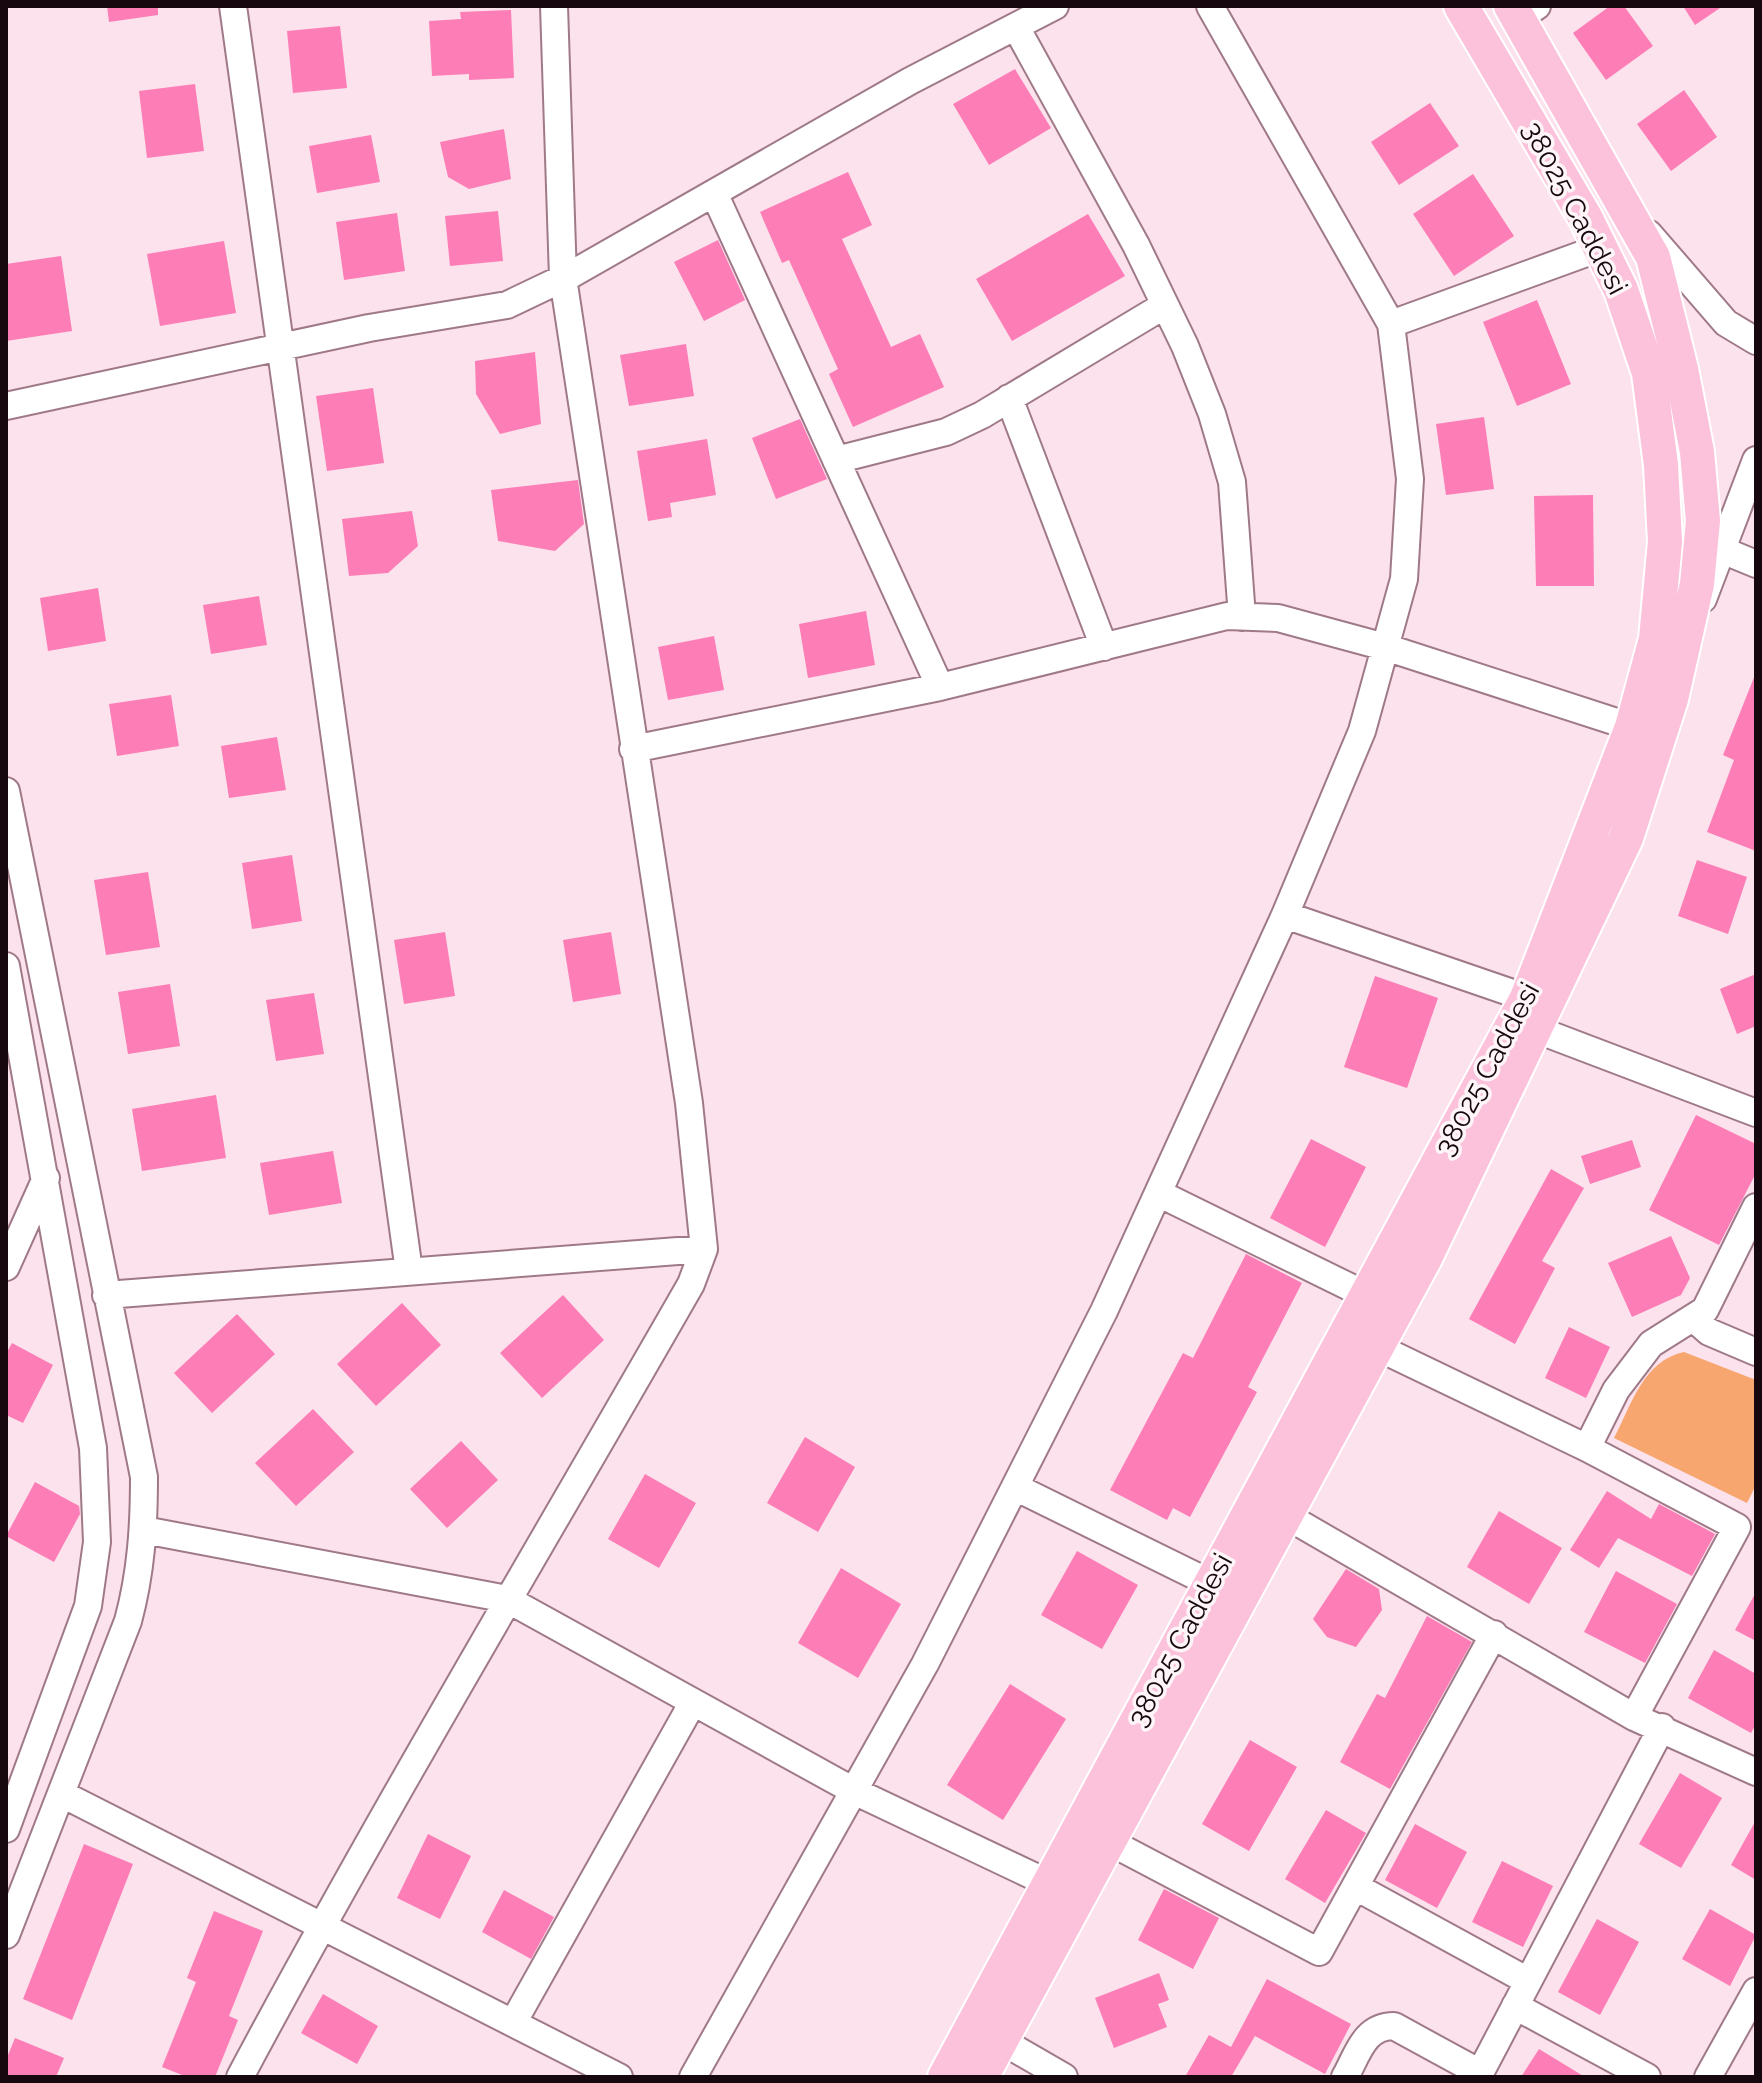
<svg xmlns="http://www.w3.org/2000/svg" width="1762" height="2083" font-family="Raleway,sans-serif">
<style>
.green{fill:#f8a66f}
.building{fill:#fd7db7}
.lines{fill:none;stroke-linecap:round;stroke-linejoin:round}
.minor-casing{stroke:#9f7988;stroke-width:30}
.major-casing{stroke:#fff;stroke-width:38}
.minor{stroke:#fff;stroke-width:26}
.major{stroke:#fdc2db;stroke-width:34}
.labels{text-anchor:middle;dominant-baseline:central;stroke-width:7;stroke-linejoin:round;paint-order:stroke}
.street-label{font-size:28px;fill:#16080e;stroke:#fef5f8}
</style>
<rect width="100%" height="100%" fill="#fce2ec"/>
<!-- green -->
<path class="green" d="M1684,1352l72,28v105l-9,18 -133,-65c18,-34 29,-77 70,-86z"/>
<!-- building -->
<path class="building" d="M107,6h51v9l-49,7z
M1610,6h14l29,40 -47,34 -33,-47z
M1683,6h40l-28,19z
M511,10l3,68 -45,2v-6l-37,2 -3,-55 32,-2 -1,-7z
M340,26l7,62 -54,5 -6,-62z
M1015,69l36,59 -62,37 -36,-61z
M195,84l9,67 -57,7 -8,-67z
M1684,90l33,47 -46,34 -34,-47z
M1430,103l29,43 -60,39 -28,-43z
M504,129l7,50 -42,10 -21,-12 -8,-35z
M371,135l9,47 -63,11 -8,-47z
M848,172l24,53 -30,14 49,108 29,-13 24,53 -91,40 -24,-53 9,-5 -49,-109 -7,3 -22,-51z
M1473,174l41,62 -60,40 -41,-62z
M498,211l5,50 -53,5 -5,-50z
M397,213l8,58 -61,9 -8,-58z
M1088,214l37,62 -113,65 -36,-62z
M718,240l27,60 -41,21 -30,-59z
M224,241l12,72 -76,13 -13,-72z
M61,256l11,75 -66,10v-77z
M1537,300l34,84 -54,22 -34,-84z
M686,344l8,52 -65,10 -9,-51z
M535,352l6,72 -41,10 -24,-40 -1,-33z
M373,388l11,75 -57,8 -11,-75z
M1484,417l10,72 -48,6 -10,-71z
M800,419l27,60 -51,20 -24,-61z
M707,439l9,56 -46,8 2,14 -24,4 -11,-70z
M578,480l6,44 -29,27 -57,-10 -7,-51z
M1593,495l1,91h-58l-2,-90z
M412,511l6,35 -30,27 -39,3 -7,-57z
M98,588l8,53 -58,10 -8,-53z
M259,596l8,49 -56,9 -8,-49z
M866,611l9,54 -67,13 -9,-54z
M714,636l10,54 -56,10 -10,-53z
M1755,675l1,1v175l-49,-19 27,-72 -11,-5z
M171,695l8,51 -62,10 -8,-52z
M277,737l9,53 -57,8 -8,-52z
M292,855l10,66 -50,8 -10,-66z
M1697,860l50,17 -19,57 -50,-18z
M148,872l12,75 -54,8 -12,-75z
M445,932l10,64 -51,8 -10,-64z
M611,932l10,62 -48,8 -10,-62z
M1756,974v52l-19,8 -17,-45z
M1375,976l63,22 -31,90 -63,-21z
M170,984l10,62 -52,8 -10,-62z
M314,993l10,61 -48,7 -10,-61z
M216,1095l10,63 -84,13 -10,-62z
M1696,1115l60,29v29l-37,72 -70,-35z
M1311,1139l55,28 -41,80 -55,-29z
M1632,1140l9,27 -51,17 -9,-28z
M333,1151l9,52 -73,12 -9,-52z
M1551,1169l33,19 -42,73 13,7 -40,76 -46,-25z
M1671,1236l19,42 -9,17 -49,22 -24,-54z
M1246,1254l56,29 -54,104 9,5 -67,125 -17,-9 -6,12 -57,-30 73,-137 10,5z
M563,1295l41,45 -62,58 -42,-45z
M402,1303l39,42 -65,61 -39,-42z
M237,1314l38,40 -63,59 -38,-40z
M1569,1327l41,20 -24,51 -41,-20z
M12,1343l41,22 -30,58 -17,-8v-61z
M313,1409l41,43 -58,54 -41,-43z
M805,1437l50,30 -37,65 -51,-29z
M461,1441l37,39 -51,48 -37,-39z
M645,1474l51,29 -37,65 -51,-29z
M35,1482l44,24 1,8 -26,48 -48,-26z
M1607,1491l44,28 8,-15 56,30 -23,42 -74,-38 -19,30 -29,-18z
M1499,1511l63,37 -33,56 -62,-37z
M1077,1551l61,34 -36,64 -61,-34z
M841,1568l60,36 -43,74 -60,-35z
M1346,1569l33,20 3,21 -26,37 -29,-10 -14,-18z
M1616,1571l61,33 -32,59 -61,-31z
M1756,1592v49l-21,-11z
M1427,1616l45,26 -82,147 -50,-27 37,-68 8,4z
M1714,1650l42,24v50l-5,9 -63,-35z
M1010,1684l56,35 -63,101 -56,-35z
M1250,1740l47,27 -48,84 -47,-27z
M1680,1773l42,25 -41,70 -42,-24z
M1326,1810l40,23 -41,70 -40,-24z
M1756,1820v60l-25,-15z
M1415,1824l52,28 -30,56 -52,-28z
M428,1834l43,22 -31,63 -43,-21z
M84,1844l49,20 -61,156 -49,-21z
M1502,1861l51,25 -30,61 -51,-25z
M1164,1889l55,29 -26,51 -55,-29z
M504,1890l50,27 -23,42 -49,-27z
M1710,1909l46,26 -26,51 -48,-27z
M214,1911l49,20 -34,85 9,4 -23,57h-28l-25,-10 34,-85 -9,-4z
M1597,1919l42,23 -39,73 -42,-23z
M1159,1973l10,27 -11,4 9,23 -53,21 -19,-50z
M1267,1979l84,45 -26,50 -70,-38 -24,41h-46l24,-42 22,12z
M323,1994l55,32 -21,38 -56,-31z
M15,2038l49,20 -8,19h-50v-17z
M1539,2049l46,28h-64z"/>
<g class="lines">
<defs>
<path id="minor" d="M233,6l176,1265
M1519,18l18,-12
M1016,27l120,218 49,101 27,68 20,68 10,135
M714,193l226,494
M1649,234l77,89 30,18
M1391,324l209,-76
M1009,398l95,249
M6,406l363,-78 138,-23 65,-31 338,-193 145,-75
M836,460l110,-28 36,-17 183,-110
M1722,550l34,14
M1703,599l53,-139
M633,749l307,-62 287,-71 51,2 107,29 247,80
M6,791l138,686c0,50 -3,96 -16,144l-122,314
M1285,915l242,83
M6,966l87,482 4,94 -9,64 -82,223
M1535,1029l221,84
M1158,1193l208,102
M6,1267l40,-89
M106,1295l598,-46
M1693,1318l16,14 47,20
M1377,1347l210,101 150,79 -103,190
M1587,1448l29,-58 35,-46 54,-34 51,-103
M1015,1487l195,96
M1285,1515l349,202 122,55
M144,1530l363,69 347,192 194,92
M62,1794l557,283
M1108,1841l211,111 175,-318
M1356,1887l172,94
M1515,2006l132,71
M513,2023l180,-321
M1000,2040l64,37
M240,2077c143,-268 300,-529 451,-793l13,-35 -15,-146 -126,-825 -9,-272
M693,2077l232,-413 179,-353 181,-396 77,-184 42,-152 6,-100 -19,-155 -181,-318
M1345,2077c13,-23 19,-51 49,-51l86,47
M1478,2077l184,-350
M1708,2077l48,-86"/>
<path id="major" d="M945,2077l582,-1079 105,-271 24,-88 9,-97 -4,-77 -12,-92 -28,-83 -36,-73 -124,-211
M981,2077l444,-819 201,-420 45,-139 26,-115 6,-63 -6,-69 -16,-83 -28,-112 -142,-251"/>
</defs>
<!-- minor casing -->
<use href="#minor" class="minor-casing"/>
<!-- major casing -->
<use href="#major" class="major-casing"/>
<!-- minor -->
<use href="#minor" class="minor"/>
<!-- major -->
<use href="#major" class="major"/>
</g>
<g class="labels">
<!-- street labels -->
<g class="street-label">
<text transform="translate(1575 208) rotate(62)">38025 Caddesi</text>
<text transform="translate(1487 1069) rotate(-62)">38025 Caddesi</text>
<text transform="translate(1180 1640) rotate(-62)">38025 Caddesi</text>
</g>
</g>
<!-- border -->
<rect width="1762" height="2083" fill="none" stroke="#16080e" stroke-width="16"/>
</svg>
